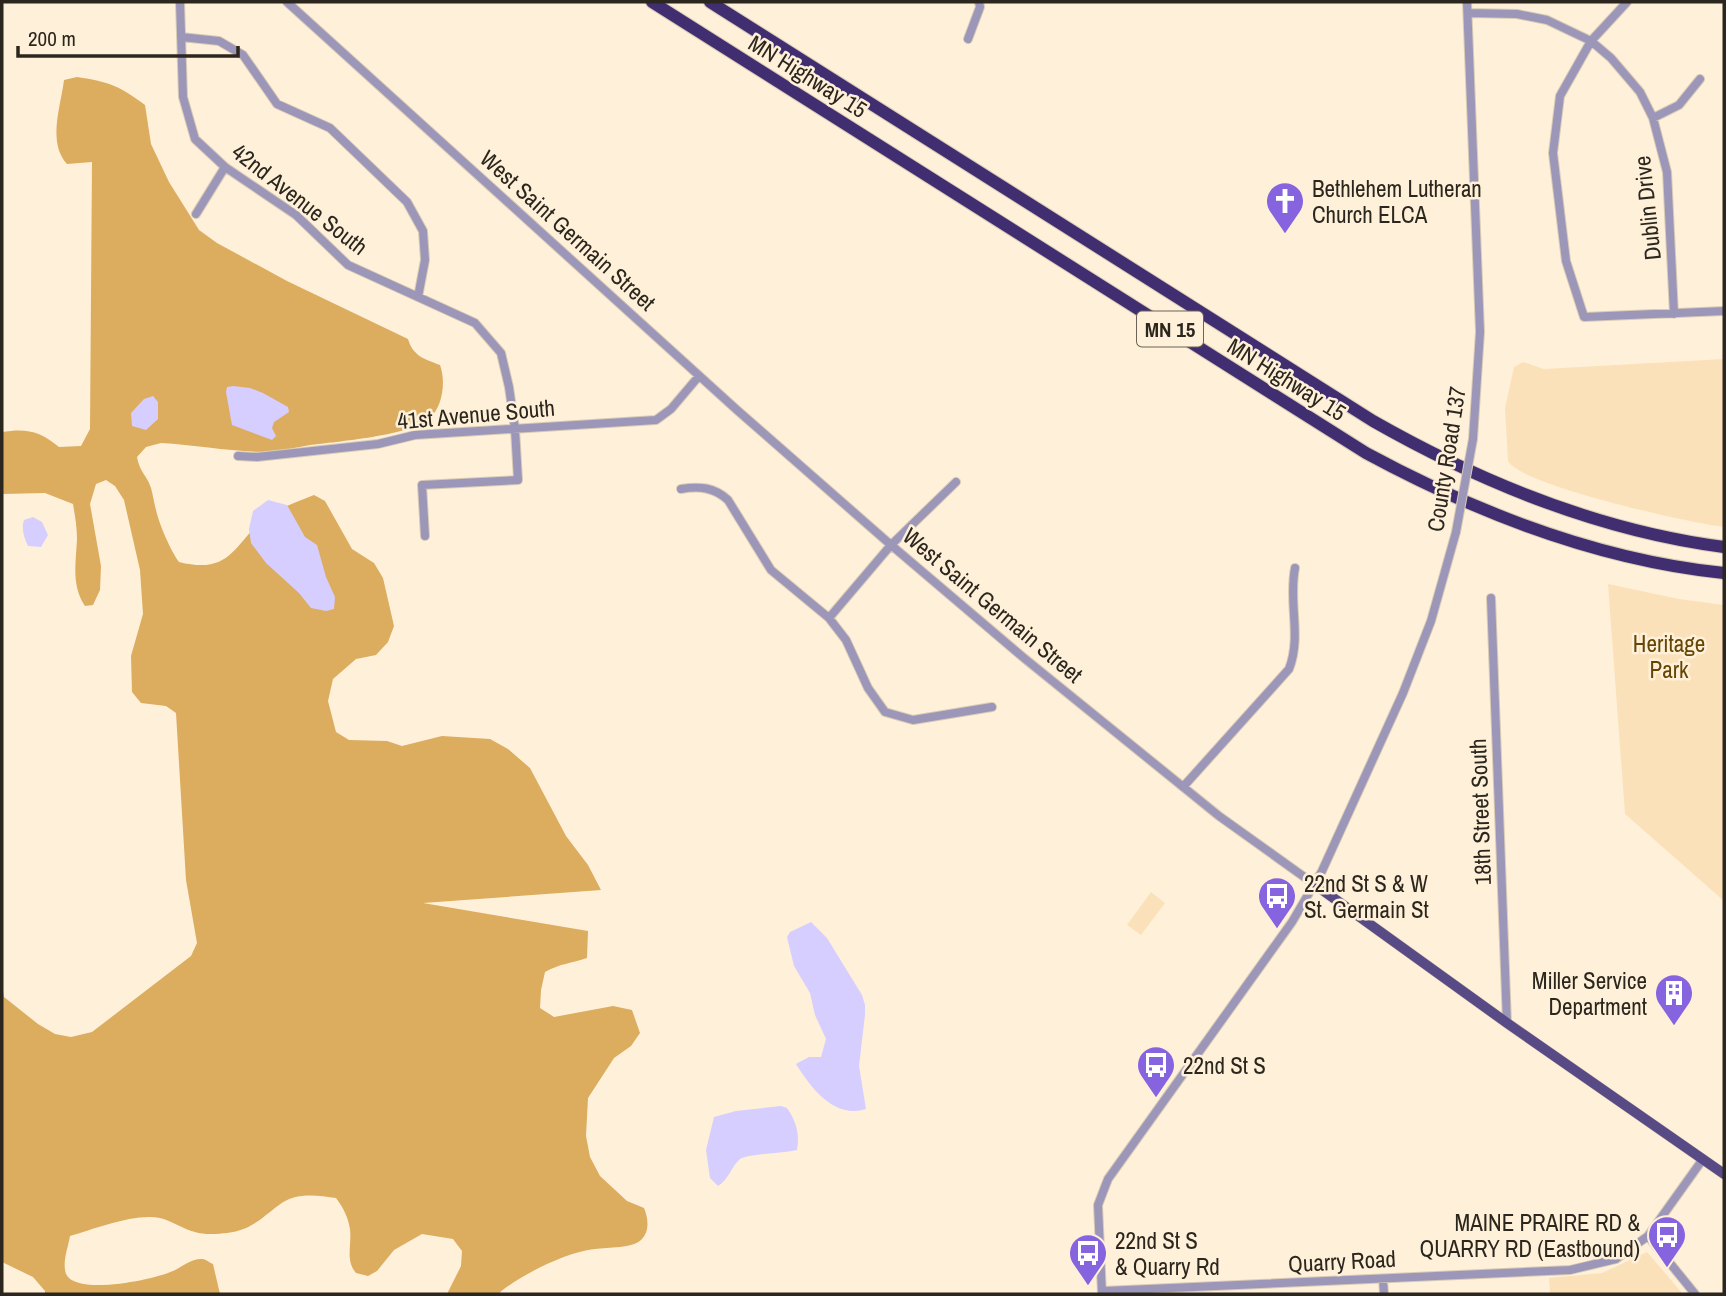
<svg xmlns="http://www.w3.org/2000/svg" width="1726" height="1296" font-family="'Archivo Narrow',sans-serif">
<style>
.green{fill:#fbe1b9}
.forest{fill:#dcac5f}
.water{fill:#d6cefe}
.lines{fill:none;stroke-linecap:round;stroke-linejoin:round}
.minor-casing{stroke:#d9ccb7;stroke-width:10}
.major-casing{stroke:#d9ccb7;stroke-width:11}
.highway-casing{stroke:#d9ccb7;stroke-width:14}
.minor{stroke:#9c96b8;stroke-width:8}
.major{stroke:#584a85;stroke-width:10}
.highway{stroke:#412e71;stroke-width:12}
.minor-bridge-casing{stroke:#d9ccb7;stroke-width:10;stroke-linecap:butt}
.minor-bridge{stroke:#9c96b8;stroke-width:8}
.labels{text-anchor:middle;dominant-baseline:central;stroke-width:5;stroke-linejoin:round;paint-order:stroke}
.shield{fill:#fff0d9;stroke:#6b6356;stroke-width:2}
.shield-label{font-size:21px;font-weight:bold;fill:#2c271e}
.street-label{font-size:23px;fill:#2c271e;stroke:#fff0d9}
.poi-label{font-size:23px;fill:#2c271e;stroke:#fff0d9;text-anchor:start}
.park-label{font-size:23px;fill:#654504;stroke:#fff0d9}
</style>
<rect width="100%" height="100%" fill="#fff0d9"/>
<!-- green -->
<path class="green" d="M1724,359v168c-34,-4 -202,-41 -216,-66l-3,-53 9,-41 9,-5 21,7z
M1608,584l71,15 45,6v296l-99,-87z
M1151,892l14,11 -24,32 -14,-10z
M1647,1252l36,42h-133l-1,-16 53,-5z"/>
<!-- forest -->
<path class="forest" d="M77,77c33,5 42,9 68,28l6,39 18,38 30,48 18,13 70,38 121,58c5,17 16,20 32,26 6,16 3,42 -11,54 -17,16 -94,23 -119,26 -14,2 -28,7 -42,7 -36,0 -71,-7 -107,-9l-15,4 -9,10c3,16 10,18 14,31 2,7 3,15 5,22 3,14 15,41 23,52 56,14 55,-23 90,-46 13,-9 30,-15 45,-21l11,6 27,48 22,14 9,15 11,48 -6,16 -12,13 -20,4 -23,20 -5,22 8,31 13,8 38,1 15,5 40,-10 48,3 18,10 22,19 36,68 22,29 13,25 -178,13 165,28 -1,27c-15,5 -28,6 -42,14l-4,18 -1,18 14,9 59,-11 19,4 8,23 -9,13 -17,12 -26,40 -2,38 4,21 10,19 27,25 17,7c4,10 6,22 -2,31 -9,10 -34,8 -47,10 -29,3 -75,26 -97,45h-51l14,-28 1,-15 -9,-12 -31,-5 -28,16 -17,21 -9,5 -12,-3c-11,-13 -4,-27 -6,-44 -2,-12 -7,-22 -14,-31 -19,-3 -41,-6 -57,7 -18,13 -27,25 -52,28 -9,1 -23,2 -32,-1 -12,-3 -23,-11 -35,-14 -26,-5 -65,11 -90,18 -2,12 -8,26 -4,38 10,22 87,6 107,-3 9,-4 19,-13 30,-12 4,1 7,4 10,5l7,30h-175v-3l-12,-14 -31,-15v-276l2,11 34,27 17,10 16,3 21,-5 99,-76 6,-13 -11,-63 -10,-167 -10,-7 -25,-3 -9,-11 -1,-36 12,-42 -3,-44 -16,-70 -9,-14 -9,-6 -10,4 -6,20 11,62 -1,24 -7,15 -8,1c-14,-21 -9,-43 -8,-67 0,-12 -2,-23 -4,-35l-28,-11 -43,1v-62c24,-4 38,-1 57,15l22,-1 9,-17 2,-267 -25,2c-20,-22 -6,-58 -3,-84z"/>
<!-- water -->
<path class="water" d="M233,386l17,2 13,5 25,14 1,5 -15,10 -2,6 4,8 -4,4 -40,-15 -6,-33 1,-5z
M153,396l5,6v17l-12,11 -14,-4 -1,-13 13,-14z
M268,500l19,5 18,32 12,8 9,32 9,20 -1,12 -8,2 -15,-3 -12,-15 -33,-30 -15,-20 -2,-14 4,-18z
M33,517l9,5 6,13 -7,12 -13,-1c-4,-8 -7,-18 -4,-26z
M811,922l16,16 35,57 3,10v10l-6,51 7,43c-32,10 -55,-21 -70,-45l13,-7h12l5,-18 -11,-24 -5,-22 -16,-27 -7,-29 3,-5z
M781,1106l6,2c9,13 13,26 10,42 -12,3 -50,4 -57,9 -9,8 -11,20 -22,27l-8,-8 -4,-28 8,-33 22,-6z"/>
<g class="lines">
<defs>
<path id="minor" d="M180,2l3,95 12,42 30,28 71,48 52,50 127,58 26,30 8,34 6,42 3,51 -96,5 3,51
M287,2l450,408 154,135 133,113 195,158 95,68
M1467,2l13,330 -7,107
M1627,2l-36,39 -31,55 -7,57 13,108 18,56 140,-6
M1468,13l49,1 30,6 44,21 20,17 29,34 13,26 14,54 7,142
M181,37l38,4 24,14 34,49 53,24 77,74 16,29 2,29 -7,37
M968,39l12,-32 -1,-5
M1653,118l26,-13 21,-26
M196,214l29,-47
M238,456l19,1 121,-13 37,-9 241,-15 15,-11 28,-33
M681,489c18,-3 33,-2 47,11l43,70 58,48 17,22 22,48 17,24 28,8 79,-13
M1491,598l16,425
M829,618l62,-73 65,-63
M1183,787l106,-118c13,-33 -1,-66 6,-101
M1648,1236l47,58
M1383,1279l1,15
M1103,1291l467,-21 46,-11 32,-23 55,-77
M1102,1294l-4,-89 10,-26 184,-257 30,-51 81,-178 28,-72 25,-89"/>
<path id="major" d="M1314,884l193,139 217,151"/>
<path id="highway" d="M652,2l714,451c111,60 232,107 358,120
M710,2l663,419c109,62 227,110 351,126"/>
</defs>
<!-- minor casing -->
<use href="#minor" class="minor-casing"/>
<!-- major casing -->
<use href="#major" class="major-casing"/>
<!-- highway casing -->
<use href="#highway" class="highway-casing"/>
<!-- minor -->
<use href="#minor" class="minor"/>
<!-- major -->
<use href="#major" class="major"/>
<!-- highway -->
<use href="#highway" class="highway"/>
<defs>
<path id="minor-bridge" d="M1456,532l17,-93"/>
</defs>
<!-- minor-bridge casing -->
<use href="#minor-bridge" class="minor-bridge-casing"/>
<!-- minor-bridge -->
<use href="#minor-bridge" class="minor-bridge"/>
</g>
<!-- icons -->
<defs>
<symbol id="church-pin" viewBox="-11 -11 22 30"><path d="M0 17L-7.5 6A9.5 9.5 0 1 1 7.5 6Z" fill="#8764df" stroke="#fff0d9"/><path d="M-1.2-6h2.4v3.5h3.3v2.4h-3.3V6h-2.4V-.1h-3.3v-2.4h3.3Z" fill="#fff"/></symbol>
<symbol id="bus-pin" viewBox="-11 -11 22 30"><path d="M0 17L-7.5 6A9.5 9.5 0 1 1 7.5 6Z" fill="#8764df" stroke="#fff0d9"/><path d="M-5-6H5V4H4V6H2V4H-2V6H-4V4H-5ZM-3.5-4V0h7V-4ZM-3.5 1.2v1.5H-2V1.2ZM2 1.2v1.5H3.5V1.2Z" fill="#fff"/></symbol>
<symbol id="building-pin" viewBox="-11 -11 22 30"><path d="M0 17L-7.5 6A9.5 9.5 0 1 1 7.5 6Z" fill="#8764df" stroke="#fff0d9"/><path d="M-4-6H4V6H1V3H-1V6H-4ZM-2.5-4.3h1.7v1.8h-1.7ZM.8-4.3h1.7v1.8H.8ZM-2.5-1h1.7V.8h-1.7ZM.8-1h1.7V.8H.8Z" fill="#fff"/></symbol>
</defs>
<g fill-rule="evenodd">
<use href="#church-pin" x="1263" y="179" width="44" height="60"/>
<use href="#bus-pin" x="1255" y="874" width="44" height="60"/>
<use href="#building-pin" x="1652" y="971" width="44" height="60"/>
<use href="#bus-pin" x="1134" y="1043" width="44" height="60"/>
<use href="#bus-pin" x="1645" y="1213" width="44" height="60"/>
<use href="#bus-pin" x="1066" y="1231" width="44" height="60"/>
</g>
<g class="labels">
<!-- shield labels -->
<rect class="shield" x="1137" y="311.5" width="66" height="35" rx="5"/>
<g class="shield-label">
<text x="1170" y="329">MN 15</text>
</g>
<!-- street labels -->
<g class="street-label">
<text transform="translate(808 76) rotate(32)">MN Highway 15</text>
<text transform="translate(300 199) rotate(38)">42nd Avenue South</text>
<text transform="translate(1647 208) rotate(-96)">Dublin Drive</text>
<text transform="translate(568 230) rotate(42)">West Saint Germain Street</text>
<text transform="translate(1287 379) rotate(32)">MN Highway 15</text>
<text transform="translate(476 414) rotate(-5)">41st Avenue South</text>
<text transform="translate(1446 459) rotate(-81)">County Road 137</text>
<text transform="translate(993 605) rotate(40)">West Saint Germain Street</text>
<text transform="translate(1480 812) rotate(-92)">18th Street South</text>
<text transform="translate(1342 1261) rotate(-3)">Quarry Road</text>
</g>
<!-- poi labels -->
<g class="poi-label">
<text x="1312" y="188">Bethlehem Lutheran<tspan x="1312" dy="26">Church ELCA</tspan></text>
<text x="1304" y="883">22nd St S &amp; W<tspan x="1304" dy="26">St. Germain St</tspan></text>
<text x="1647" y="980" text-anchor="end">Miller Service<tspan x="1647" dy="26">Department</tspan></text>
<text x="1183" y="1065">22nd St S</text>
<text x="1640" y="1222" text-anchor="end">MAINE PRAIRE RD &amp;<tspan x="1640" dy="26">QUARRY RD (Eastbound)</tspan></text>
<text x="1115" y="1240">22nd St S<tspan x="1115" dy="26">&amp; Quarry Rd</tspan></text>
</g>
<!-- park labels -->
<g class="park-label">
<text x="1669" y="643">Heritage<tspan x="1669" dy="26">Park</tspan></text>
</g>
</g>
<!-- border -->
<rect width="1726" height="1296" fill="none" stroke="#2c271e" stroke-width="7"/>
<!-- scale -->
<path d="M18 46v10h220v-10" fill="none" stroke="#2c271e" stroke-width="3.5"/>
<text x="28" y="46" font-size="21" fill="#2c271e" stroke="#fff0d9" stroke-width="5" paint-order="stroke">200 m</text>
</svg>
